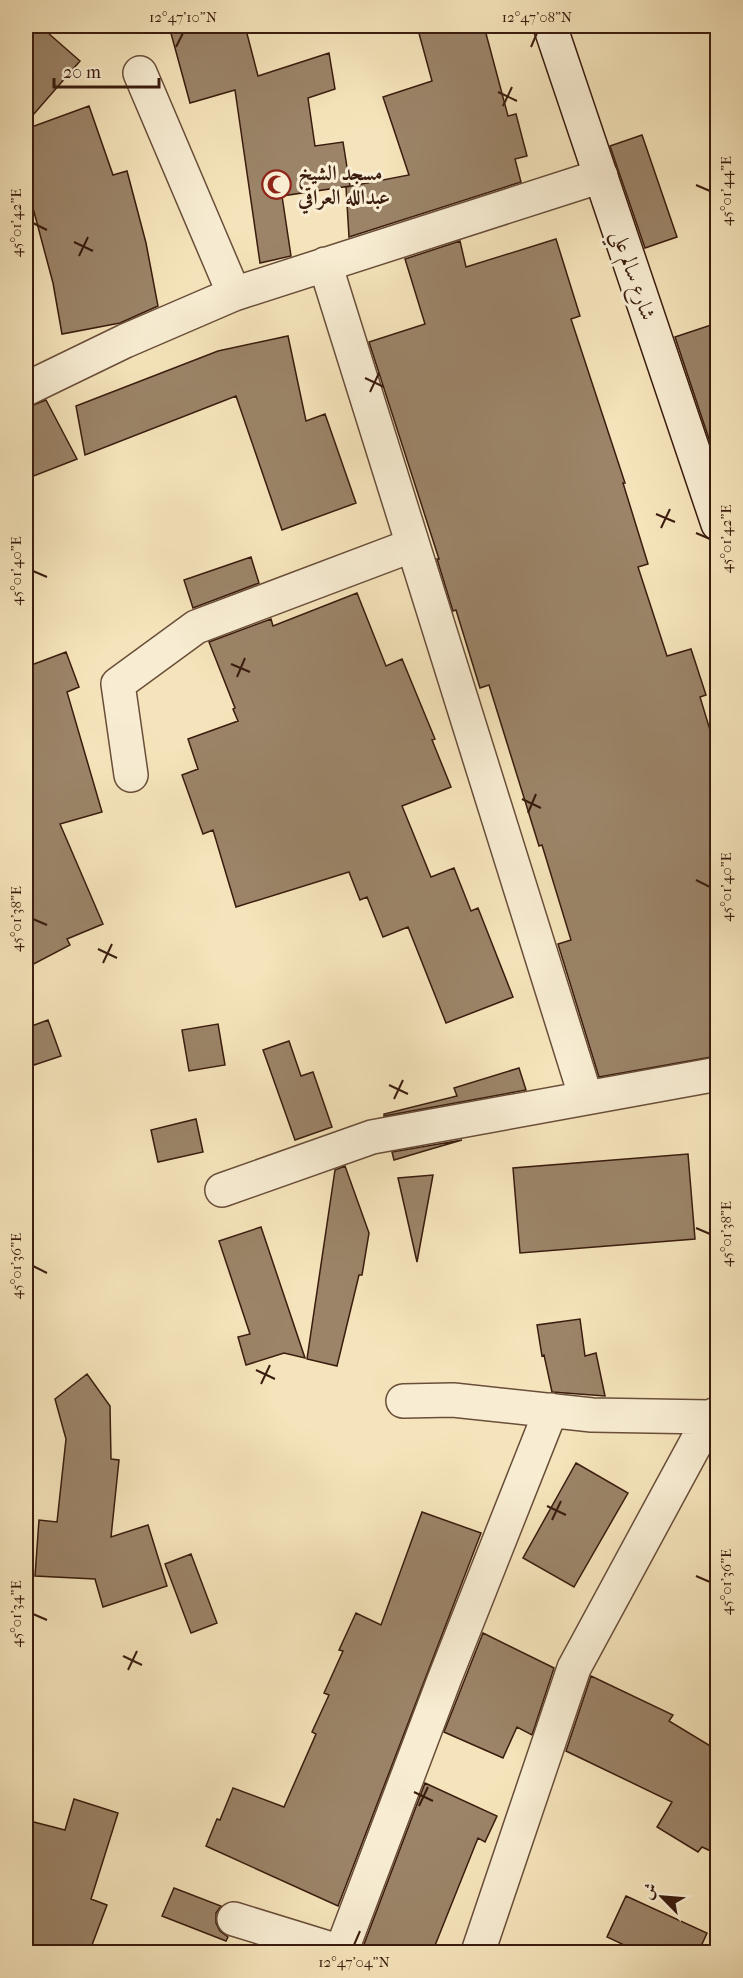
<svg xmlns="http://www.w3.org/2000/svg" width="743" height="1978" font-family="'IM FELL French Canon',Amiri,serif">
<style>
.building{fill:#9b8468;stroke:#3a1c0e;stroke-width:1.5}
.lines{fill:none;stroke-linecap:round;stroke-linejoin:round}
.street-casing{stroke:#694e39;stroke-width:36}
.secondary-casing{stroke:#3a1c0e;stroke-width:36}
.street{stroke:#f8edd3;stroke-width:33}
.secondary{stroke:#f8edd3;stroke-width:33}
.ticks{fill:none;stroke:#3a1c0e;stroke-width:2}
.labels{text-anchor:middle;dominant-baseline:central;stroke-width:6;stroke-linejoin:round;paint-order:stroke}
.poi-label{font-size:21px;font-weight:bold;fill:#3a1c0e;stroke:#f8edd3;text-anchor:start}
.street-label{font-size:21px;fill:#3a1c0e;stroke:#f8edd3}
.neatline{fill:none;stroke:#3a1c0e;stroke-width:2}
.ticks-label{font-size:15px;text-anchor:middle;fill:#3a1c0e}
</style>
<rect width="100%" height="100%" fill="#f5e4bb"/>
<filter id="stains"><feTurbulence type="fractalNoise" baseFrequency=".00333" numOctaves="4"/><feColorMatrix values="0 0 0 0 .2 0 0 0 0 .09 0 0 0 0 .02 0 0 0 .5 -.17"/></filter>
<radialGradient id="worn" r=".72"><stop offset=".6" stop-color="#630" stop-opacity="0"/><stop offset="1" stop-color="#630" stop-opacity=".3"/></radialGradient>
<!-- building -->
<path class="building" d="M26,26h14l40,35 -54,62z
M169,26h76l13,50 71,-23 6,36 -27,9 7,48 28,-4 7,44 -68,10 9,60 -31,7 -25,-173 -45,13z
M417,26h67l24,90 8,-2 11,42 -12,3 6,23 -172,55 -3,-50 63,-12 -26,-78 49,-16z
M89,106l24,69 14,-4 19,72 12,63 -38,17 -58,11 -9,-51 -27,-101v-53z
M642,135l35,102 -32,11 -35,-102z
M556,239l24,77 -9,3 54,164h-2l25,81 -10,3 29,89 24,-7 15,46 -6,2 17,56v303l-118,21 -41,-133 13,-4 -29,-95 -3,1 -50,-161 -9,3 -24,-78 -3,1 -16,-52h2l-70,-217 56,-18 -20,-65 55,-18 6,26z
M717,323v140l-42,-126z
M288,336l18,85 19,-7 31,89 -74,27 -46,-134 -151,59 -9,-49 142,-55z
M46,400l31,59 -51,20v-71z
M251,557l8,26 -66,25 -9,-28z
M357,593l29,73 16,-7 33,80 -3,1 19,47 -49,19 29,71 23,-9 17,43 7,-3 35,89 -67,26 -38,-96 -25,10 -16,-40 -7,3 -11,-28 -113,35 -23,-77 -10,4 -21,-59 16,-6 -10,-30 50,-18 -5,-12 2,-1 -26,-66 62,-23 2,7z
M66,652l13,35 -12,5 35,120 -42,12 43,100 -36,15 3,6 -44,23v-301z
M48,1020l13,36 -27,9 -8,-24v-13z
M218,1024l7,41 -36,6 -7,-41z
M289,1041l12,35 12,-4 19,55 -37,13 -32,-90z
M519,1068l7,22 -142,26v-2l73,-18 -3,-8z
M196,1119l7,33 -45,10 -7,-32z
M462,1140l-31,9 -37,11 -2,-8z
M688,1154l7,85 -175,14 -7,-85z
M345,1166l24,67 -7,42h-3l-22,91 -30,-7 28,-189z
M433,1175l-16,87 -19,-84z
M261,1227l44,131 -21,-5 -38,12 -8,-28 12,-3 -31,-93z
M580,1319l5,37 11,-3 9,43 -53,-4 -8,-37 -2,1 -5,-31z
M87,1374l23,32 1,53 8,1 -8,77 37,-12 19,61 -64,21 -8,-28 -60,-3 4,-56 18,2 9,-83 -11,-40z
M576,1463l52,30 -54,94 -51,-29z
M422,1512l59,21 -143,373 -132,-60 11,-27 3,1 13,-32 51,19 32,-73 -4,-2 17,-37 -5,-2 19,-42 -4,-1 17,-37 25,12z
M191,1554l26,69 -26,10 -26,-69z
M483,1633l71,35 -22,67 -15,-8 -14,31 -59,-26z
M591,1676l82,39 -4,6 48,29v104l-15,-7 -4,5 -41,-25 15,-25 -106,-51z
M425,1783l72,33 -12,26 -7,-4 -46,115h-58l-11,-6z
M74,1799l44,14 -27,86 16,6 -18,48h-63v-133l39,10z
M174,1888l47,18 -5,7v10l4,8 8,6 -2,4 -64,-25z
M626,1896l81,37 -9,20h-57l-34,-16z"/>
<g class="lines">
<defs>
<path id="street" d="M140,73l94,221
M325,264l261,834
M26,389l99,-48 109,-47 367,-118
M131,775l-13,-91 78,-57 217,-82
M222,1190l150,-53 346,-63
M403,1401l50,-1 139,15 118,2
M234,1919l107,33 103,-272 107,-270
M478,1952l96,-284 136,-251 8,-4"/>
<path id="secondary" d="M550,26l168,498"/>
</defs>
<!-- street casing -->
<use href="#street" class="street-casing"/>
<!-- secondary casing -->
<use href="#secondary" class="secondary-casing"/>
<!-- street -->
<use href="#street" class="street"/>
<!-- secondary -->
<use href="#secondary" class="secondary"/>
</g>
<!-- ticks -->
<path class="ticks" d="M176,47l7,-14M531,47l6,-14M498,92l19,9M503,106l9,-19M696,185l14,6M33,223l14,7M74,242l19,9M79,256l9,-19M365,378l19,9M370,392l9,-19M656,514l19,8M661,528l9,-19M696,533l14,6M33,571l14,6M231,664l19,8M237,677l8,-19M522,799l19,9M528,813l8,-19M696,880l14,7M33,919l14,6M98,949l19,9M103,963l9,-19M389,1085l19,9M394,1099l9,-19M696,1228l14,6M33,1266l14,7M256,1370l19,9M261,1384l9,-19M547,1506l19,9M552,1520l9,-19M696,1576l14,6M33,1614l14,6M123,1656l19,9M128,1670l9,-19M414,1792l19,9M419,1806l9,-19M354,1945l6,-14"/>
<!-- icons -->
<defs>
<symbol id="mosque-ring" viewBox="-11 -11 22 22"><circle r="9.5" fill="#f8edd3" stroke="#8f2418" stroke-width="1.5"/><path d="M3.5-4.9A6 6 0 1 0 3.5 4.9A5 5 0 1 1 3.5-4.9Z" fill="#8f2418"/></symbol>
</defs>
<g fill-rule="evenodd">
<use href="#mosque-ring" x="260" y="168" width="33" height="33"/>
</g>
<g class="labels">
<!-- poi labels -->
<g class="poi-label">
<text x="298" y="173">مسجد الشيخ<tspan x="298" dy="24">عبدالله العراقي</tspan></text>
</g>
<!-- street labels -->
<g class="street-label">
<text transform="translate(634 275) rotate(71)">شارع سالم علي</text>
</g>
</g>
<!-- margin -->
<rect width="743" height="1978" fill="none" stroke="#f5e4bb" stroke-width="66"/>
<!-- north arrow -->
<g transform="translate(662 1897) rotate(295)" stroke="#f8edd3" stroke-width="4.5" paint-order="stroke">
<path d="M0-4.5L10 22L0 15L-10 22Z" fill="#3a1c0e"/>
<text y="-9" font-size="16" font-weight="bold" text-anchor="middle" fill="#3a1c0e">ش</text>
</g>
<!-- scale -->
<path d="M54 78v9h105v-9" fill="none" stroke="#3a1c0e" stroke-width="3"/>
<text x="63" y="78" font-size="18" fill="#3a1c0e" stroke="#f8edd3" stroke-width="4.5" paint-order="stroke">20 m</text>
<rect x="33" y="33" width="677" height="1912" class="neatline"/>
<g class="ticks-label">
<text x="183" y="22">12°47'10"N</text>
<text x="537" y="22">12°47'08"N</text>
<text transform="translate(726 191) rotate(-90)" y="5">45°01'44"E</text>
<text transform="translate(16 223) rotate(-90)" y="5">45°01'42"E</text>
<text transform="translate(726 539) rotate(-90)" y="5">45°01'42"E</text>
<text transform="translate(16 571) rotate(-90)" y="5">45°01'40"E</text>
<text transform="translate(726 887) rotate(-90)" y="5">45°01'40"E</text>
<text transform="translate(16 919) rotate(-90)" y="5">45°01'38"E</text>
<text transform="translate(726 1234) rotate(-90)" y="5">45°01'38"E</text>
<text transform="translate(16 1266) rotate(-90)" y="5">45°01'36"E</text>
<text transform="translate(726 1582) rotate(-90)" y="5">45°01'36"E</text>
<text transform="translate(16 1614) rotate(-90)" y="5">45°01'34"E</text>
<text x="354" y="1967">12°47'04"N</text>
</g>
<rect width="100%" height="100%" filter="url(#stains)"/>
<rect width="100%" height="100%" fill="url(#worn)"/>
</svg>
